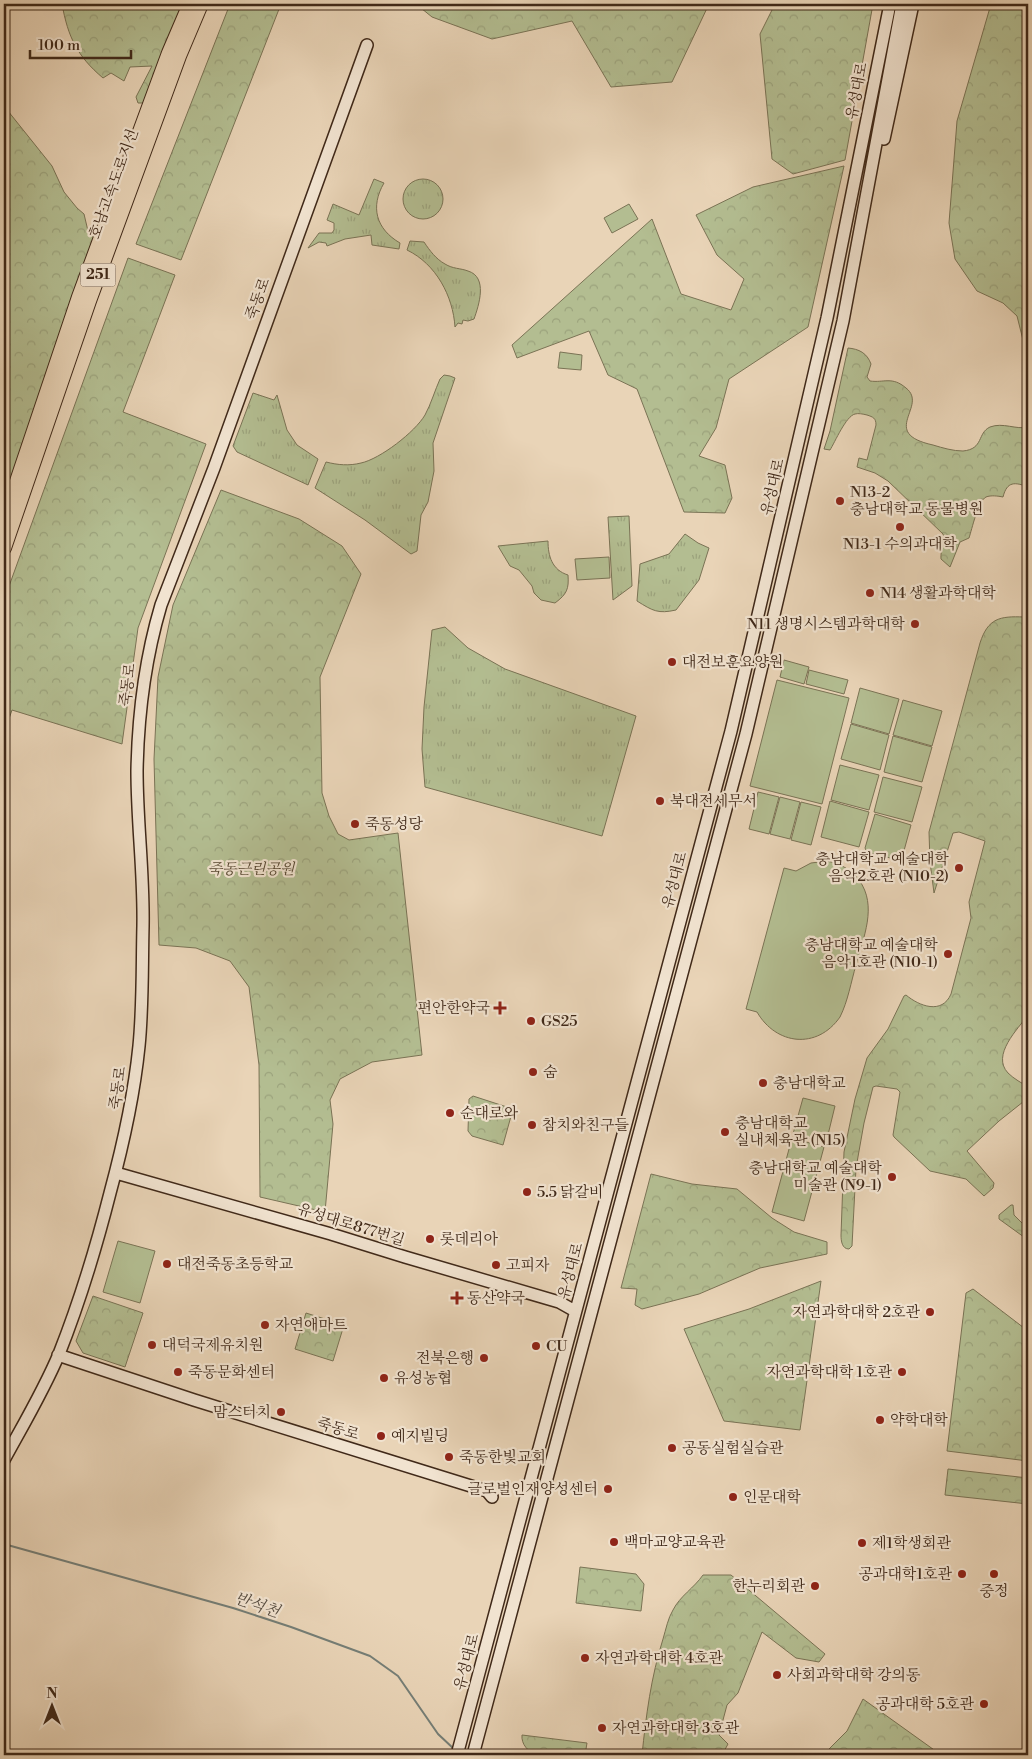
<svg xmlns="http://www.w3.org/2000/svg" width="1032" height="1759" font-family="'Libre Bodoni','Noto Serif KR',serif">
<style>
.grass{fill:url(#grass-tufts);stroke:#7a7355}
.forest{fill:url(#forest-crowns);stroke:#7a7355}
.garden{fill:#b3bd91;stroke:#7a7355}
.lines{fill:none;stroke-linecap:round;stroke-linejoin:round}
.stream{stroke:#757e76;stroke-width:2}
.secondary-casing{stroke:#402919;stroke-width:14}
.highway-casing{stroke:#402919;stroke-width:16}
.secondary{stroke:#f1e3d0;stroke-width:11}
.highway{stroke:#e9d4b7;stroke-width:14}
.poi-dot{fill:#8f2418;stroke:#f1e3d0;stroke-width:2}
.labels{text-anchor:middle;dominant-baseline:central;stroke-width:4.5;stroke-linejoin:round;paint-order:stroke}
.shield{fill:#f1e3d0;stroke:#756150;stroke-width:1}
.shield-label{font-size:14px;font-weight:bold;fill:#402919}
.street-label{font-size:15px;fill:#402919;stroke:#f1e3d0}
.poi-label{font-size:15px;fill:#402919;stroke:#f1e3d0;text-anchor:start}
.park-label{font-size:15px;font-style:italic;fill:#574731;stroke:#f1e3d0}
.water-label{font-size:16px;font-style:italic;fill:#564c40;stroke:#f1e3d0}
</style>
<defs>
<pattern id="grass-tufts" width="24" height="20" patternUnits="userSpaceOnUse" patternTransform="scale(1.25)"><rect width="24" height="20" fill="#b3bd91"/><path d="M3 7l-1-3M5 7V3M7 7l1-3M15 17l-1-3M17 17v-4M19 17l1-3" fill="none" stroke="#9ba27c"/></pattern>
<pattern id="forest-crowns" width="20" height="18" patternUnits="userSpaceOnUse" patternTransform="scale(1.25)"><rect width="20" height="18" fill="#b3bd91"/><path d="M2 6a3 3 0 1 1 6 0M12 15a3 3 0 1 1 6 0" fill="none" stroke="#9ba27c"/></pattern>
</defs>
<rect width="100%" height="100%" fill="#e9d4b7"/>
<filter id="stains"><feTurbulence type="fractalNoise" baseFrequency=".004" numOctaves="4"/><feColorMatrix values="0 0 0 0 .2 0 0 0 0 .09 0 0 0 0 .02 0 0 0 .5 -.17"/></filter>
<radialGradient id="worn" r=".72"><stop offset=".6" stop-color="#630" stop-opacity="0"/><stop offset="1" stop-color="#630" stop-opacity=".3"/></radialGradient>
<!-- grass -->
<path class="grass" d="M403 199a20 20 0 1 1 40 0a20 20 0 1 1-40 0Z
M374,179l10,4c-14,24 -8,46 16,60l-1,6 -27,-4 -1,-10 -26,4 -18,7 -1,-3 -7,-1 -11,6 11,-15h13l2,-3v-7l-7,-3 6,-16 26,11z
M410,241l14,1c6,9 12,17 21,22 8,5 15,4 23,7 20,6 11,34 6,48l-6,2 -5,-1 -1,4 -4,-1 -3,4c-2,-31 -19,-63 -48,-77z
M444,375l6,1 5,2 -22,65 1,28 -6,31 -7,13 -4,36 -6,3 -46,-34 -50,-32 11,-26c12,3 23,4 35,1 19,-4 54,-31 64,-48 6,-11 10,-25 15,-36z
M253,393l21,7 3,-5 10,35 10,15 21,14 -10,26 -71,-33 -4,-6z
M629,516l3,70 -19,14 -5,-83z
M685,534l13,9 11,5 -10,32 -23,30c-18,4 -23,1 -39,-9l3,-37 29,-10z
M548,541c0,15 4,29 20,34 1,14 -1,19 -13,28l-14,-3 -7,-7 -2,-7 -13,-16 -9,-4 -12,-20z
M445,627l23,21 37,21 131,47 -34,120 -177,-49 -3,-38 2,-42 8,-77z"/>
<!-- forest -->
<path class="forest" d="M62,4h123l-40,99h-7l-2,-6 16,-31 -22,1 -6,14 -13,-8 -8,5c-26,-22 -35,-41 -41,-74z
M230,4h51l-100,256 -45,-16z
M416,4h293l-37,78 -61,5 -39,-66 -80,18 -60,-22z
M775,4h98l-28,156 -52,14 -21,-15 -12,-125z
M991,4h37v356l-11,-44 -14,-13 -26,-12 -22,-32 -6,-36 8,-102z
M4,106l48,60 12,26 13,16 7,6 4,17 8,8 -92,260z
M844,166l-36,161 -79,52 -13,49 -17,28 26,9 7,33 -7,15 -41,-1 -47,-123 -29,-14 -19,-44 -72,27 -5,-13 140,-126 29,75 50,16 13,-31 -27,-24 -21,-40 57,-28z
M128,258l47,17 -52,137 83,32 -68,184 -16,116 -110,-34 -8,23v-133z
M848,348c11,1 19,5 23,16l-4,13 3,4c14,2 22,-5 36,7 23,18 -28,45 27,57 10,3 20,6 30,6 21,-2 14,-18 27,-24 13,-5 26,3 38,0v60c-13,-5 -21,-6 -25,10 -5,-1 -12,-2 -17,0 -8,4 -14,32 -17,41l-9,4 -10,25 -9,-8c-1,-9 5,-18 2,-25l-55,-53 -13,-8 -18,-6 2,-9 8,2 9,-35c0,-7 -3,-8 -9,-10 -4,-1 -9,-2 -12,-1 -9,2 -20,28 -25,36l-6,-1 6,-18z
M221,490l78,29 43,27 19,28 -41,103 2,116 7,23 9,18 11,6 49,-7 24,222 -50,7 -32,17 -10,21 3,24 -8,88 -65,-15 -1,-132 -10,-78 -19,-26 -34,-13 -37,-3 -5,-186 4,-82 15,-72z
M1028,612v403c-10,14 -37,40 -20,58 6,6 14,10 20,14v11l-29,23 -32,30 27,32 -1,5 -9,8 -18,-17 -36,-8 -36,-34 -1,-2 7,-43 -3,-3 -21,-3 -3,1 -9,36 -8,45 -4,78 -3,3c-7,0 -8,-8 -8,-14l3,-83 11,-53 12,-41 21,-29 16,-33 2,-1c13,11 36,20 45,-1l20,-76 -2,-16 16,-61 -26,-9 -6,1 -19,60 -4,-31 -1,-30 51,-189c8,-25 20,-27 44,-26z
M473,1096l40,13 -10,36 -31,-9 -4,-5 1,-32z
M651,1174l41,10 45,5 35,29 22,14 33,10v12l-67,14 -61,26 -57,15 -7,-4 2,-16 -16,-1z
M1011,1205h2l1,10 14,14v11l-29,-21v-4z
M821,1281l-21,149 -76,-9 -40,-92 65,-20z
M973,1289l55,42v130l-81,-10 19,-158z
M93,1296l50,17 -18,54 -42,-14 -7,-12z
M306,1313l38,12 -11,36 -38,-12z
M948,1469l80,9v26l-83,-9z
M580,1567l56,7 8,10 -3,27 -65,-8z
M703,1575h28l94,79 -6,8 -23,-4 -34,-26 -24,61 -11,12 -8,30 9,9 -6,11h-80c4,-39 9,-78 21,-116 3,-10 5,-21 10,-29 7,-14 21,-22 30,-35z
M1028,1697v45h-5z
M863,1699l74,53v3h-114l24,-24z
M522,1735l65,8 -2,12c-9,0 -41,2 -48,0 -9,-3 -16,-11 -15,-20z"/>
<!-- garden -->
<path class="garden" d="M629,204l9,15 -26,14 -8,-15z
M560,352l22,3 -1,15 -23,-2z
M609,557l1,21 -33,2 -2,-21z
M784,660l25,7 -5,17 -24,-7z
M809,670l39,10 -4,14 -38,-10z
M777,680l72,18 -27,106 -72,-18z
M860,688l39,11 -10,35 -38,-11z
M903,700l39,11 -10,35 -39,-11z
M851,724l38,11 -9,35 -39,-11z
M893,736l39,11 -10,35 -38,-10z
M840,765l39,10 -10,35 -38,-10z
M883,777l39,10 -10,35 -38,-10z
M758,792l21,5 -10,37 -20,-5z
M780,797l20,5 -10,37 -20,-5z
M830,801l39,11 -10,35 -38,-10z
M801,802l20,5 -10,38 -20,-5z
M875,814l36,11 -9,33 -4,2 -31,-8 -2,-4z
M827,861c13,3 24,8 32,19 19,26 4,58 -3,85 -5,17 -8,36 -16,52 -23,33 -64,28 -83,-5l-11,-3 38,-141 12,3 15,-8z
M803,1098l32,8 -9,37 -33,-9z
M792,1138l32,9 -20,74 -32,-9z
M118,1241l37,10 -15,52 -37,-11z"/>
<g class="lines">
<!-- stream -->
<path class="stream" d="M4,1544l229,64 58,19 79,29 28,20 40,58 16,15"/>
<defs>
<path id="secondary" d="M884,139l29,-135
M116,1173l215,61 74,23 154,45 16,9
M58,1355l136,45 293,91 5,6
M4,1460c19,-35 40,-70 55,-106 21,-53 37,-106 51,-161 13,-48 24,-97 29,-147 4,-40 3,-80 4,-120 1,-52 -6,-103 -6,-155 1,-56 8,-112 24,-166l53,-137 153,-423
M457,1755l274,-1024 96,-413 63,-314
M473,1755l273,-1021 97,-413 59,-317"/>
<path id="highway" d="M7,511l72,-214 90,-244 21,-49
M4,548l85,-247 90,-245 22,-52"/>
</defs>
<!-- secondary casing -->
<use href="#secondary" class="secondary-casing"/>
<!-- highway casing -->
<use href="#highway" class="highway-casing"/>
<!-- secondary -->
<use href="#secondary" class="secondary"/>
<!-- highway -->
<use href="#highway" class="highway"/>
</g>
<!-- markers -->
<g class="poi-dot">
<circle cx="840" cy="501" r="5"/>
<circle cx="900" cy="527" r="5"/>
<circle cx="870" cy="593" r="5"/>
<circle cx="915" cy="624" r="5"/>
<circle cx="672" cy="662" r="5"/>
<circle cx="660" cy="801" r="5"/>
<circle cx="355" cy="824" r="5"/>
<circle cx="959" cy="868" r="5"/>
<circle cx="948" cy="954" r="5"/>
<path d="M497.5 1000.5h5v5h5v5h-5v5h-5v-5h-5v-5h5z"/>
<circle cx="531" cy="1021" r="5"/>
<circle cx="533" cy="1072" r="5"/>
<circle cx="763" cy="1083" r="5"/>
<circle cx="450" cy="1113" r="5"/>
<circle cx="532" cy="1125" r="5"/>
<circle cx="725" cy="1132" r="5"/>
<circle cx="892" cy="1177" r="5"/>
<circle cx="527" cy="1192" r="5"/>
<circle cx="430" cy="1239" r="5"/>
<circle cx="167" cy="1264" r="5"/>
<circle cx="496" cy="1265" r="5"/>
<path d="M454.5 1290.5h5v5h5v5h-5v5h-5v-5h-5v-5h5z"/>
<circle cx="930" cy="1312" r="5"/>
<circle cx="265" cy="1325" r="5"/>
<circle cx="152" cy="1345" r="5"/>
<circle cx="536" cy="1346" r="5"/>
<circle cx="484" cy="1358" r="5"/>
<circle cx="178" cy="1372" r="5"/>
<circle cx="902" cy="1372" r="5"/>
<circle cx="384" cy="1378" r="5"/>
<circle cx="281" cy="1412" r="5"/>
<circle cx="880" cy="1420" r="5"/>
<circle cx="381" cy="1436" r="5"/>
<circle cx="672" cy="1448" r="5"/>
<circle cx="449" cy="1457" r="5"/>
<circle cx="608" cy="1489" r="5"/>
<circle cx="733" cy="1497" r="5"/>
<circle cx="614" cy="1542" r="5"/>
<circle cx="862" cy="1543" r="5"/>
<circle cx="962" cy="1574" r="5"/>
<circle cx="994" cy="1574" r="5"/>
<circle cx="815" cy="1586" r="5"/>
<circle cx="585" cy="1658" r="5"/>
<circle cx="777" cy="1675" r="5"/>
<circle cx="984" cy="1704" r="5"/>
<circle cx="602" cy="1728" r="5"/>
</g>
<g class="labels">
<!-- shield labels -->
<rect class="shield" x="80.5" y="263.5" width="35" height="23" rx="4"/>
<g class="shield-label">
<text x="98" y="275">251</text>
</g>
<!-- street labels -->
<g class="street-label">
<text transform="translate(857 91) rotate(-79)">유성대로</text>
<text transform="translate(114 184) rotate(-70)">호남고속도로지선</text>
<text transform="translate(258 299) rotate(-70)">죽동로</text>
<text transform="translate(773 487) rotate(-77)">유성대로</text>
<text transform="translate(128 685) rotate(-83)">죽동로</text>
<text transform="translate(675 880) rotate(-75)">유성대로</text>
<text transform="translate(118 1088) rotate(-82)">죽동로</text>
<text transform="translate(351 1225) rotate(17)">유성대로877번길</text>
<text transform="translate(571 1271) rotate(-75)">유성대로</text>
<text transform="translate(338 1429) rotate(17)">죽동로</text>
<text transform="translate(467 1662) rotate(-75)">유성대로</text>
</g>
<!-- poi labels -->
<g class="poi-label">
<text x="850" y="492">N13-2<tspan x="850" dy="17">충남대학교 동물병원</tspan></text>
<text x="900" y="544" text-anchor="middle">N13-1 수의과대학</text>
<text x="880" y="593">N14 생활과학대학</text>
<text x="905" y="624" text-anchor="end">N11 생명시스템과학대학</text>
<text x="682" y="662">대전보훈요양원</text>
<text x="670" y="801">북대전세무서</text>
<text x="365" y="824">죽동성당</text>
<text x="949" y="859" text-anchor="end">충남대학교 예술대학<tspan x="949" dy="17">음악2호관 (N10-2)</tspan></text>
<text x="938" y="945" text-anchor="end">충남대학교 예술대학<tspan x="938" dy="17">음악1호관 (N10-1)</tspan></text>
<text x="490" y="1008" text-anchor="end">편안한약국</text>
<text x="541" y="1021">GS25</text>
<text x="543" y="1072">숨</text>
<text x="773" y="1083">충남대학교</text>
<text x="460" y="1113">순대로와</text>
<text x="735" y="1123">충남대학교<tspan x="735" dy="17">실내체육관 (N15)</tspan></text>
<text x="542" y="1125">참치와친구들</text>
<text x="882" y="1168" text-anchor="end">충남대학교 예술대학<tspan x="882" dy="17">미술관 (N9-1)</tspan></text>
<text x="537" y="1192">5.5 닭갈비</text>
<text x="440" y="1239">롯데리아</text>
<text x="177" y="1264">대전죽동초등학교</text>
<text x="506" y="1265">고피자</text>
<text x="467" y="1298">동산약국</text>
<text x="920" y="1312" text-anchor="end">자연과학대학 2호관</text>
<text x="275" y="1325">자연애마트</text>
<text x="162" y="1345">대덕국제유치원</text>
<text x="546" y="1346">CU</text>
<text x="474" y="1358" text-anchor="end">전북은행</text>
<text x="188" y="1372">죽동문화센터</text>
<text x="892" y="1372" text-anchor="end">자연과학대학 1호관</text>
<text x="394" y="1378">유성농협</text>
<text x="271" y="1412" text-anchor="end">맘스터치</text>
<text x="890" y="1420">약학대학</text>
<text x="391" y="1436">예지빌딩</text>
<text x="682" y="1448">공동실험실습관</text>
<text x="459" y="1457">죽동한빛교회</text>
<text x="598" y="1489" text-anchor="end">글로벌인재양성센터</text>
<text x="743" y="1497">인문대학</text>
<text x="624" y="1542">백마교양교육관</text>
<text x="872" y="1543">제1학생회관</text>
<text x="952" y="1574" text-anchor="end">공과대학1호관</text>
<text x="805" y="1586" text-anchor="end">한누리회관</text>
<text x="994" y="1591" text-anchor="middle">중정</text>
<text x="595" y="1658">자연과학대학 4호관</text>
<text x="787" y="1675">사회과학대학 강의동</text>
<text x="974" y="1704" text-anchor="end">공과대학 5호관</text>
<text x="612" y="1728">자연과학대학 3호관</text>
</g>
<!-- park labels -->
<g class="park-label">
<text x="251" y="869">죽동근린공원</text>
</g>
<!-- water labels -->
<g class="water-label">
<text transform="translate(257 1605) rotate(19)">반석천</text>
</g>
</g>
<!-- margin -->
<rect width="1032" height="1759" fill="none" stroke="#e9d4b7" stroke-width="20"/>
<rect x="5" y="5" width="1022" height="1749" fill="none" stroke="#402919" stroke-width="2.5"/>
<rect x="10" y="10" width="1012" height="1739" fill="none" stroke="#402919"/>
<!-- north arrow -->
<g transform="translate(52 1706)" stroke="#f1e3d0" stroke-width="4" paint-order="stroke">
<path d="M0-4L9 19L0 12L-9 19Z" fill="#402919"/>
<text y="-8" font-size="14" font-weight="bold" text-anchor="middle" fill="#402919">N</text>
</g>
<!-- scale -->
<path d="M30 50v8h101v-8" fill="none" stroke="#402919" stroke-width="2.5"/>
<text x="38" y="50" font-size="15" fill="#402919" stroke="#f1e3d0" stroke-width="4" paint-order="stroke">100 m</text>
<rect width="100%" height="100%" filter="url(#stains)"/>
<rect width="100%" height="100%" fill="url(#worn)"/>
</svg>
